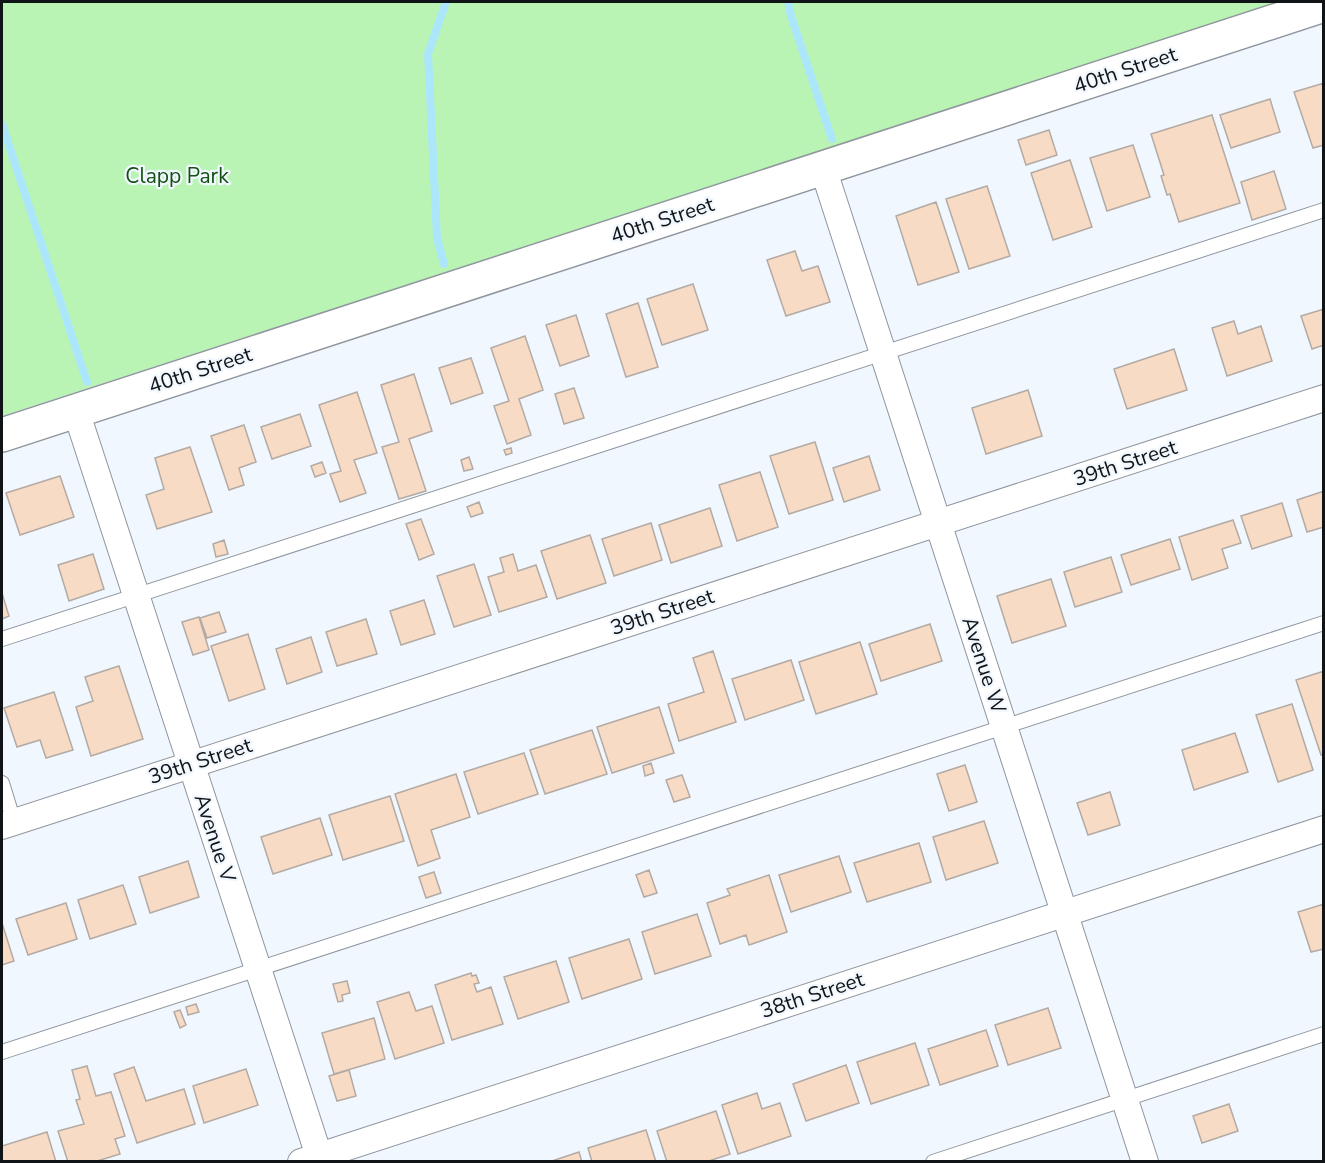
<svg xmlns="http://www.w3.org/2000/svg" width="1325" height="1163" font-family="'Nunito Sans',sans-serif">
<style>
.green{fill:#baf4b5}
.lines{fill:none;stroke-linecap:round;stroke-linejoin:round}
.stream{stroke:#ace6fb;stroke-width:8}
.building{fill:#f8dbc5;stroke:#b3aaa4;stroke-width:1.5}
.lane-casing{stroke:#8f969d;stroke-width:16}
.street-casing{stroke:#8f969d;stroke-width:28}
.secondary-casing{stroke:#8f969d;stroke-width:36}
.lane{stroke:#fff;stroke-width:14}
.street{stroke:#fff;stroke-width:26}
.secondary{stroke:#fff;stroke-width:33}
.labels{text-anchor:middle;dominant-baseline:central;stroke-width:4.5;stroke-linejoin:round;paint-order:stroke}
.street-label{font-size:21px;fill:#111416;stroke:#f1f7fe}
.park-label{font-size:21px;fill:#135012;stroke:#f1f7fe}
</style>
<rect width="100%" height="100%" fill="#f1f7fe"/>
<!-- green -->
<path class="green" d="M2,2h1277l-1277,414z"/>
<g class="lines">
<!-- stream -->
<path class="stream" d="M788,2l3,14 41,123
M2,124l85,258
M444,264l-7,-26 -9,-184 18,-52"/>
</g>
<!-- building -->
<path class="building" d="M1324,83v62l-11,3 -19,-56z
M1270,99l10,33 -49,16 -11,-33z
M1212,115l28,88 -61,19 -9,-28 -3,1 -6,-19 3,-1 -13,-41z
M1049,130l8,25 -31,10 -8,-25z
M1133,145l17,52 -43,14 -17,-53z
M1070,160l22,67 -39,13 -22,-67z
M1274,171l12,38 -34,11 -11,-38z
M987,186l23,70 -41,13 -23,-70z
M936,202l23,70 -41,13 -22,-69z
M795,251l7,20 16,-5 12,36 -44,14 -19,-56z
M693,284l15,46 -46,15 -15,-46z
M638,303l20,64 -32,10 -20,-63z
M1324,309v36l-12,4 -11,-33z
M576,315l13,41 -29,10 -14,-41z
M1234,321l4,13 23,-8 11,35 -45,15 -15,-48z
M525,336l18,54 -24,9 12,36 -24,9 -13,-38 15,-5 -18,-53z
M1174,349l13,41 -60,19 -13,-40z
M471,358l12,35 -32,11 -12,-36z
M414,374l18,57 -23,8 17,52 -27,8 -17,-52 17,-5 -18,-57z
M574,388l10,30 -20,6 -9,-30z
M1028,390l14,46 -56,18 -14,-46z
M357,392l20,61 -23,7 12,33 -26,9 -10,-28 11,-3 -22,-66z
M300,414l11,32 -39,13 -11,-32z
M244,425l12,37 -17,6 5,17 -15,5 -18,-54z
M815,442l18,58 -44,14 -19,-58z
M190,447l22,65 -55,17 -11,-34 18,-6 -9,-31z
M511,448l1,5 -6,2 -2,-5z
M869,456l11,34 -36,12 -11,-34z
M469,457l4,12 -9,2 -3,-11z
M322,462l4,11 -11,4 -4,-11z
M760,472l18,55 -41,14 -18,-56z
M60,476l14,41 -54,18 -14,-42z
M1324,491v36l-17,5 -10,-32z
M479,502l4,11 -12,4 -4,-10z
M1282,503l10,33 -40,13 -11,-33z
M710,508l12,38 -51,17 -12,-38z
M421,519l13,35 -15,6 -13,-36z
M1233,520l8,23 -19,6 6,19 -36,12 -13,-43z
M651,523l11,37 -48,16 -12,-37z
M590,535l16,48 -49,16 -16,-48z
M1170,539l10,30 -49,16 -10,-30z
M224,540l4,14 -12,3 -3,-13z
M93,554l11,35 -35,12 -11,-36z
M513,554l5,17 18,-6 11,32 -48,15 -11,-35 16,-5 -4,-14z
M1111,557l11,35 -47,15 -11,-35z
M474,564l17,51 -37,12 -17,-51z
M1051,579l15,47 -54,17 -15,-47z
M2,593l7,23 -7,3z
M424,600l11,34 -34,11 -11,-34z
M219,612l7,20 -19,6 -7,-20z
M199,617l10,33 -16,5 -11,-33z
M366,619l11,35 -40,12 -11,-34z
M930,624l12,37 -61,20 -12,-37z
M248,634l17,55 -36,12 -18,-55z
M311,637l11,35 -35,12 -11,-35z
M860,642l17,52 -61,20 -17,-52z
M713,651l23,71 -57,19 -11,-37 36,-12 -11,-34z
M791,660l13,40 -59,20 -13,-41z
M119,666l24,73 -52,17 -15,-49 17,-6 -8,-24z
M1324,671v83l-3,1 -25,-75z
M54,692l19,58 -27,8 -6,-18 -23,7 -13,-39z
M1292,704l21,66 -35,12 -22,-67z
M659,707l15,46 -62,20 -15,-46z
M592,730l15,44 -62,20 -15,-44z
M1235,733l13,39 -54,18 -12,-40z
M524,753l14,41 -60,20 -14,-42z
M651,763l3,10 -9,3 -2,-10z
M965,765l12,37 -28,9 -12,-37z
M456,774l14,43 -39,13 9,28 -22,8 -23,-72z
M682,775l8,22 -16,5 -8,-22z
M1110,792l10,33 -32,10 -11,-32z
M390,796l14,45 -61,19 -14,-45z
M320,818l12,37 -59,19 -12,-37z
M984,821l14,42 -52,17 -13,-43z
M919,843l12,39 -64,20 -13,-39z
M839,856l12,36 -60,20 -12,-37z
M188,861l11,36 -49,16 -11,-36z
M649,870l8,23 -13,4 -8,-22z
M434,872l7,21 -15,5 -7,-21z
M769,875l18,57 -38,13 -3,-10 -26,9 -13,-41 23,-8 -3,-6z
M123,885l13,39 -46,15 -12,-39z
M66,903l11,36 -49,16 -12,-36z
M1324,904v45l-13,3 -13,-40z
M697,914l14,42 -56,18 -13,-42z
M2,923l12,38 -12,4z
M629,939l13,40 -60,20 -13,-41z
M556,961l13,41 -51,17 -14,-42z
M471,973l1,3 4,-1 3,8 -5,1 3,8 14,-5 12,37 -51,16 -17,-55z
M347,981l3,12 -8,2 1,6 -5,1 -5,-18z
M409,992l7,19 16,-5 12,37 -49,16 -18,-57z
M196,1004l3,8 -11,3 -2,-8z
M1048,1008l13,40 -53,17 -13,-40z
M180,1010l6,15 -6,3 -6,-16z
M374,1018l11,41 -51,15 -12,-41z
M986,1030l12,36 -58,19 -12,-36z
M915,1043l14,42 -58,19 -14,-42z
M846,1065l13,38 -53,18 -13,-37z
M87,1066l9,30 15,-4 14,44 -10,3 5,15 -26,8h-26l-10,-31 26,-7 -8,-24 4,-1 -8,-29z
M134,1067l12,34 38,-12 11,35 -58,19 -23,-69z
M246,1069l12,36 -54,18 -11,-37z
M349,1070l7,26 -19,5 -8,-25z
M757,1093l5,16 18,-6 11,33 -53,18 -16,-49z
M1229,1104l9,27 -36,12 -9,-27z
M716,1111l14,43 -24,8h-39l-10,-31z
M646,1130l10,32h-64l-4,-14z
M47,1132l9,30h-54v-16z
M579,1152l3,10h-33z"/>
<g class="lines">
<defs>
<path id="lane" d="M2,639l1322,-429
M2,783l12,39
M2,1052l1322,-429
M933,1162l391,-128"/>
<path id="street" d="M823,168l322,994
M76,411l245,751
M2,826l1322,-428
M301,1162l1023,-333"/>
<path id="secondary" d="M2,435l1322,-430"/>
</defs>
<!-- lane casing -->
<use href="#lane" class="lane-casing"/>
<!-- street casing -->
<use href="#street" class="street-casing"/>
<!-- secondary casing -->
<use href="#secondary" class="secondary-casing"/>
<!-- lane -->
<use href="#lane" class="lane"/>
<!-- street -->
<use href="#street" class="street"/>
<!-- secondary -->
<use href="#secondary" class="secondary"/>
</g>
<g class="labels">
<!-- street labels -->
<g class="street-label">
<text transform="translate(1125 70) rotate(-18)">40th Street</text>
<text transform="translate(662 220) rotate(-18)">40th Street</text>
<text transform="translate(200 370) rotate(-18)">40th Street</text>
<text transform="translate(1125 463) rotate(-18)">39th Street</text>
<text transform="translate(662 612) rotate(-18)">39th Street</text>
<text transform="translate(984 665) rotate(72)">Avenue W</text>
<text transform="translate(200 761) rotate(-18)">39th Street</text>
<text transform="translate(215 838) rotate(72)">Avenue V</text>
<text transform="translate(812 995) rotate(-18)">38th Street</text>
</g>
<!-- park labels -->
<g class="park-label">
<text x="177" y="176">Clapp Park</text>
</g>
</g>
<!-- border -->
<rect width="1325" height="1163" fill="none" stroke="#111416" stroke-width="6"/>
</svg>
